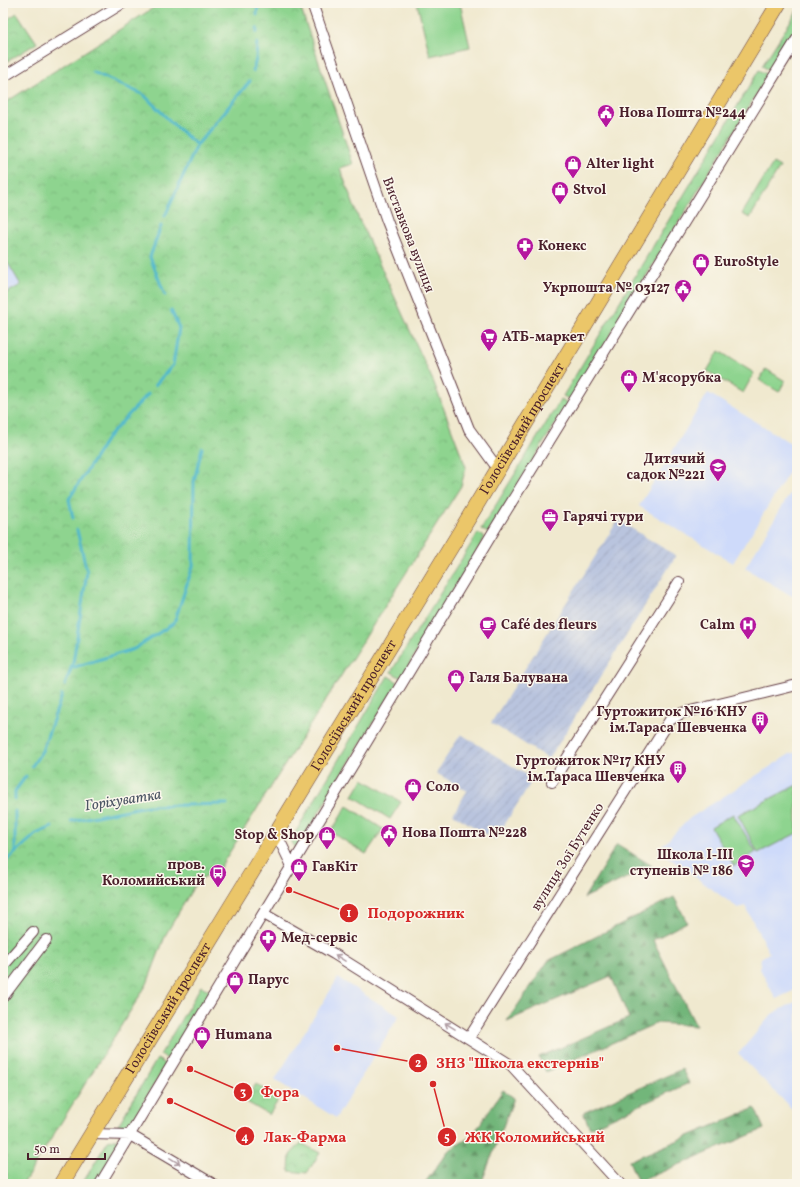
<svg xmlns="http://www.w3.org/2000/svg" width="800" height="1187" font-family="Vollkorn,serif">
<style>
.built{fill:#cedafa}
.industrial{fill:url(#industrial-furrows)}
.grass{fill:#8ed48f;stroke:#6c7a5d}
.forest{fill:url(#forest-firs);stroke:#5e6a52}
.park{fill:url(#park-crowns);stroke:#6c7a5d}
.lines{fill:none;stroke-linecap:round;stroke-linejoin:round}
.stream{stroke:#4fb8cd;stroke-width:3}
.minor-casing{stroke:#633d44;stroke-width:12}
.highway-casing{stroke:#633d44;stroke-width:16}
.minor{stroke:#fff;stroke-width:10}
.highway{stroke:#ebc669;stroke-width:15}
.oneway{stroke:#ae9aa0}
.labels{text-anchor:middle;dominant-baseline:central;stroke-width:3;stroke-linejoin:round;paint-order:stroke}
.poi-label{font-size:14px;font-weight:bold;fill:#4a1f2b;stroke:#fbf7ec;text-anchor:start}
.street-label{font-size:14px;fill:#4a1f2b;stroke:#fbf7ec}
.water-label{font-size:15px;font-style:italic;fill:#4c5564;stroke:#fbf7ec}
.leader{fill:none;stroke:#d62828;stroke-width:1.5}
.callout-dot{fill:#d62828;stroke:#fbf7ec;stroke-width:1.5}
.mark-label{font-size:12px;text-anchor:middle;font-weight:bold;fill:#fff}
.callout-label{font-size:15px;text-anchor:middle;font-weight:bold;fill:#d62828;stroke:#fbf7ec;stroke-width:3;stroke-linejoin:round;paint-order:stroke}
</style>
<defs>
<pattern id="industrial-furrows" width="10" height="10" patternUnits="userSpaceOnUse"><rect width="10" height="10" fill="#b9c4de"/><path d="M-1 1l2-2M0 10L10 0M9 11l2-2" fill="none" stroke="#a1a8bf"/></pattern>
<pattern id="forest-firs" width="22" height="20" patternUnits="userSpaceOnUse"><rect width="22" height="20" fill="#72b67a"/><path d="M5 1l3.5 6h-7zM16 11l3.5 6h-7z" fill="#609364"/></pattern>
<pattern id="park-crowns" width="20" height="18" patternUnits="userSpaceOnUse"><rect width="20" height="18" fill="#8ed48f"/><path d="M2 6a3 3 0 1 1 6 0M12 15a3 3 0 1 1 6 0" fill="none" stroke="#7cb67c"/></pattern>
</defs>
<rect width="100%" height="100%" fill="#fbf7ec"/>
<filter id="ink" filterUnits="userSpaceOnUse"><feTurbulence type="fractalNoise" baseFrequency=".025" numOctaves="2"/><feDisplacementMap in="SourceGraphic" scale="8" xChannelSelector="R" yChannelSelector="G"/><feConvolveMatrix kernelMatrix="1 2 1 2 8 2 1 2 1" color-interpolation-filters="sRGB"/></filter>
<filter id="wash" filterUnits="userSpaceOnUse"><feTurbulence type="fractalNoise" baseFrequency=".012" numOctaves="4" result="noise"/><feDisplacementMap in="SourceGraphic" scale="16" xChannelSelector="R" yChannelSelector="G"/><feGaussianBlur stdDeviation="0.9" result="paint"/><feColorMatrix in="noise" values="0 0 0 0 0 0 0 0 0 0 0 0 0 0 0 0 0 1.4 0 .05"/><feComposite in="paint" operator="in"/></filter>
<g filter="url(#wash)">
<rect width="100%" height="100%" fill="#f0e9cf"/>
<!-- built -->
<path class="built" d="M3,255l18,30 -18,10z
M708,393l89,54v12l-64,104 -94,-57z
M797,482v117l-52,-31z
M797,752v237l-21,10 -16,-30 1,-11 8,-5 -24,-47 -7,2 -80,-58 32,-32 100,-64z
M338,978l61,38 -63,102 -61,-38z
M797,1001v113l-59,-60 34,-40z"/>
<!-- industrial -->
<path class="industrial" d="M618,520l58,36 -127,203 -58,-36z
M461,734l72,45 -38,61 -42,-26 14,-23 -31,-18z"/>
<!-- grass -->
<path class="grass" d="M417,3h43l10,44 -40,9z
M797,11v18l-27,42 -8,-5z
M759,70l9,5 -197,325 -8,-4z
M773,163l7,4 -30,51 -8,-4z
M719,351l35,22 -11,20 -36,-22z
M766,369l19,12 -6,11 -20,-12z
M561,399l7,4 -80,130 -7,-4z
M478,533l7,4 -84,141 -10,-6z
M388,676l10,6 -102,168 -5,-10z
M363,779l38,23 -11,17 -37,-23z
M797,785v48l-39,20 -20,-38z
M347,806l36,23 -17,25 -35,-22z
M733,814l23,38 -22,14 -23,-39z
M201,986l11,6 -42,68 -10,-5z
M157,1059l9,5 -34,59 -15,4z
M123,1138l-28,46h-13l26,-43z"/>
<!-- forest -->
<path class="forest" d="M617,844l35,22 -68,32z
M674,897l13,25 -34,18 43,86 -39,-3 -111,49 -7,-15 90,-39 -18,-42 -104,45 41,-60z
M682,1069l7,14 -99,45 -7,-15z
M503,1090l11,8 -33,86h-57l24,-33 24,-15z
M755,1108l9,21 -126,53 -9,-21z"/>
<!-- park -->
<path class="park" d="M161,3h138l54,161 -13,4 18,49 76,166 32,84 -5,19 -242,383 -22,12 -31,53 -19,50 -124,200h-20v-889l18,-10 -18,-30v-151z
M17,13l20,30 -34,21v-42z
M256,1084l23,15 -10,16 -24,-14z
M301,1143l19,10 -13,20 -18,-2 1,-16z"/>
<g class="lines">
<!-- stream -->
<path class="stream" d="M257,15l1,-12
M257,32v-4
M253,71l3,-12 1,-16
M93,72l51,23 32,32 21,18
M165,216l32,-71 53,-64
M161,226l-11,31 15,38
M155,385l18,-20 6,-37 -8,-18
M73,518l-4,-19 39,-62 40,-43
M71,668l63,-19 40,-26 19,-57 1,-85 8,-33
M65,685l8,-22 14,-91 -10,-42
M32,766l10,-15 20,-56
M15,800v-9l11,-15
M71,821l76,-15 80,-2
M15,853v-42
M5,862l31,-28 16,-7"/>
</g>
</g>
<g filter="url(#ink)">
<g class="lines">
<defs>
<path id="minor" d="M312,3l75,218 53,134 29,74 29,40
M3,77l120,-74
M552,782l127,-200
M276,833l16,33
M264,914l70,40 177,111 109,119
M3,966l30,-34
M3,997l43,-57
M469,1038l201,-318 12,-7 115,-28
M92,1134l38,1 83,49
M100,1184l398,-660 299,-485"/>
<g id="highway">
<path id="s1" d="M61,1184l396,-647 322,-534"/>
</g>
</defs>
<!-- minor casing -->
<use href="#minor" class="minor-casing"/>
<!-- highway casing -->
<use href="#highway" class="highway-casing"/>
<!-- minor -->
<use href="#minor" class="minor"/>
<!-- highway -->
<use href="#highway" class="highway"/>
</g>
<!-- one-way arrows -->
<defs><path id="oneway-shaft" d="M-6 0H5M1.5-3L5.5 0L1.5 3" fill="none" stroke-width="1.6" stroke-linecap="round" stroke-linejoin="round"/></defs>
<g class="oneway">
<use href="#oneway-shaft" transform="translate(340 958) rotate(-148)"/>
<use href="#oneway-shaft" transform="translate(450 1026) rotate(-148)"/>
<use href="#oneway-shaft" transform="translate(175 1161) rotate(31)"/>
</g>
</g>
<!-- icons -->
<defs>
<symbol id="civic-pin" viewBox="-11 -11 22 30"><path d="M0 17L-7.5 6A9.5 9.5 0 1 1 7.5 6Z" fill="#b5179e" stroke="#fbf7ec"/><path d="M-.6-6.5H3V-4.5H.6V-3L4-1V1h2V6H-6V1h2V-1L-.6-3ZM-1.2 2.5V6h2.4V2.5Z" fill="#fff"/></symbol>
<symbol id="shop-pin" viewBox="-11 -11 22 30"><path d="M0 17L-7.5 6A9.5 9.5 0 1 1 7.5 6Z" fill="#b5179e" stroke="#fbf7ec"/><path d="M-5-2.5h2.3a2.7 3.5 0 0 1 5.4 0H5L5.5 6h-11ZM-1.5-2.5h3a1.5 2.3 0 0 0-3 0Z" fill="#fff"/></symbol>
<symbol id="pharmacy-pin" viewBox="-11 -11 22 30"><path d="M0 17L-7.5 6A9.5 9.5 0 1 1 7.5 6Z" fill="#b5179e" stroke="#fbf7ec"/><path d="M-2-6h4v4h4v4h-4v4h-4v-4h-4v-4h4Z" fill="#fff"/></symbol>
<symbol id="supermarket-pin" viewBox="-11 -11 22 30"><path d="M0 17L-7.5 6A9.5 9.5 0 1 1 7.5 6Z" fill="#b5179e" stroke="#fbf7ec"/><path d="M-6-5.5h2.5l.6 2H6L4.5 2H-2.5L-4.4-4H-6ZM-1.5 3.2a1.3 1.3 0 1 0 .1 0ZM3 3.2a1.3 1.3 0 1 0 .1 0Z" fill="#fff"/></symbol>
<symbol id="school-pin" viewBox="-11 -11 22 30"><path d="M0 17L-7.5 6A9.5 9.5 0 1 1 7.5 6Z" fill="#b5179e" stroke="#fbf7ec"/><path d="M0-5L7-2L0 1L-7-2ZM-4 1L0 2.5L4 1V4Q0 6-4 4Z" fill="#fff"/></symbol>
<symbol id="office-pin" viewBox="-11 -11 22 30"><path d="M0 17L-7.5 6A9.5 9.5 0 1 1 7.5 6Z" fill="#b5179e" stroke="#fbf7ec"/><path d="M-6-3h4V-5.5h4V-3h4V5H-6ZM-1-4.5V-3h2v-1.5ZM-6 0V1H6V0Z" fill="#fff"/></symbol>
<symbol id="cafe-pin" viewBox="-11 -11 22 30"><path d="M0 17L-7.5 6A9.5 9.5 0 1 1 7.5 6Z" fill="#b5179e" stroke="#fbf7ec"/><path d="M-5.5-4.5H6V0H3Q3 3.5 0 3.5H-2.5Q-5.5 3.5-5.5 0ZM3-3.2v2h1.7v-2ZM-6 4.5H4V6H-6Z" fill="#fff"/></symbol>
<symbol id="hospital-pin" viewBox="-11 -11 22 30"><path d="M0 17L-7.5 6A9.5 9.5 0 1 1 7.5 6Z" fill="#b5179e" stroke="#fbf7ec"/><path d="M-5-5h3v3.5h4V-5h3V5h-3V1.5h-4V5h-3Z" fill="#fff"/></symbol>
<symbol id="building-pin" viewBox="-11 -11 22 30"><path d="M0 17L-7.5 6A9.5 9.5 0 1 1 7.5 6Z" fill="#b5179e" stroke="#fbf7ec"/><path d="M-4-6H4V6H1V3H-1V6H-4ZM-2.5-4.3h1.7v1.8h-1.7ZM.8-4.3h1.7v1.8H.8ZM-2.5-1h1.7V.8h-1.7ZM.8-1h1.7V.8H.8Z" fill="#fff"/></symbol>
<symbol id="bus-pin" viewBox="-11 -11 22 30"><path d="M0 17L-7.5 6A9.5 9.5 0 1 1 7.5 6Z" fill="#b5179e" stroke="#fbf7ec"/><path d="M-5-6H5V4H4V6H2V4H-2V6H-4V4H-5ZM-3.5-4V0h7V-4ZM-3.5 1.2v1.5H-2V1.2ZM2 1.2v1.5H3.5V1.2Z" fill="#fff"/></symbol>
</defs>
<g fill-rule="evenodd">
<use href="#civic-pin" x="596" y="103" width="20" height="27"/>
<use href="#shop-pin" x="563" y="154" width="20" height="27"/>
<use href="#shop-pin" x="550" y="180" width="20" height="27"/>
<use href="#pharmacy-pin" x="515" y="236" width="20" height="27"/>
<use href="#shop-pin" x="691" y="252" width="20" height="27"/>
<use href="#civic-pin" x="673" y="278" width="20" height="27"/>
<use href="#supermarket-pin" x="479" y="327" width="20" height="27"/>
<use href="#shop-pin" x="619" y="368" width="20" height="27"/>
<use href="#school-pin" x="708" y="457" width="20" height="27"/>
<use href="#office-pin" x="540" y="507" width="20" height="27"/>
<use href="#cafe-pin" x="478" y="615" width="20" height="27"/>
<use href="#hospital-pin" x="738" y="615" width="20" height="27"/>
<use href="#shop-pin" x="446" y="668" width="20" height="27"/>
<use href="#building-pin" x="750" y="710" width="20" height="27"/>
<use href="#building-pin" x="668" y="759" width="20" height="27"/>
<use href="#shop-pin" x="403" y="777" width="20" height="27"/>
<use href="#civic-pin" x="379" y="823" width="20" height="27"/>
<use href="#shop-pin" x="317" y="825" width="20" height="27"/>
<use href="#school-pin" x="736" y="853" width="20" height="27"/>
<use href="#shop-pin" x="289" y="857" width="20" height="27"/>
<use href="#bus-pin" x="208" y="863" width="20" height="27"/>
<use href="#pharmacy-pin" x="258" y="928" width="20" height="27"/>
<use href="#shop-pin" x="225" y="970" width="20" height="27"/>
<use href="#shop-pin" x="192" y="1025" width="20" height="27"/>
</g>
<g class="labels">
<!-- poi labels -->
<g class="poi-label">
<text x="619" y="113">Нова Пошта №244</text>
<text x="586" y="164">Alter light</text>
<text x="573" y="190">Stvol</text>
<text x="538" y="246">Конекс</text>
<text x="714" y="262">EuroStyle</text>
<text x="670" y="288" text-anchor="end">Укрпошта № 03127</text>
<text x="502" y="337">АТБ-маркет</text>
<text x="642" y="378">М'ясорубка</text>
<text x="705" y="459" text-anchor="end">Дитячий<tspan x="705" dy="16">садок №221</tspan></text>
<text x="563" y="517">Гарячі тури</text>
<text x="501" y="625">Café des fleurs</text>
<text x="735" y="625" text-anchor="end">Calm</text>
<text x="469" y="678">Галя Балувана</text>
<text x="747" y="712" text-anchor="end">Гуртожиток №16 КНУ<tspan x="747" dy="16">ім.Тараса Шевченка</tspan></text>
<text x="665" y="761" text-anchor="end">Гуртожиток №17 КНУ<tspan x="665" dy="16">ім.Тараса Шевченка</tspan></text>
<text x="426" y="787">Соло</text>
<text x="402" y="833">Нова Пошта №228</text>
<text x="314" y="835" text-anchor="end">Stop &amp; Shop</text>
<text x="733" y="855" text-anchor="end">Школа І-ІІІ<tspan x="733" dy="16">ступенів № 186</tspan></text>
<text x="205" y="865" text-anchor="end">пров.<tspan x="205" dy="16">Коломийський</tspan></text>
<text x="312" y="867">ГавКіт</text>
<text x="281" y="938">Мед-сервіс</text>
<text x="248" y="980">Парус</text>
<text x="215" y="1035">Humana</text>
</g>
<!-- street labels -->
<g class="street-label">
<text transform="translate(408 235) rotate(69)">Виставкова вулиця</text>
<text stroke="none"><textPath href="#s1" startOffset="885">Голосіївський проспект</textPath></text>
<text stroke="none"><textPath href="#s1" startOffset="561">Голосіївський проспект</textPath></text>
<text transform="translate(568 857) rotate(-58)">вулиця Зої Бутенко</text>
<text stroke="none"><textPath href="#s1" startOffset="206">Голосіївський проспект</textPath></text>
</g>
<!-- water labels -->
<g class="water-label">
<text transform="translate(123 801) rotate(-9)">Горіхуватка</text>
</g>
</g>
<!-- callouts -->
<path class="leader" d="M289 890L349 913M337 1048L418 1063M190 1069L243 1092M170 1101L245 1136M433 1084L447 1137"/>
<g class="callout-dot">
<circle cx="289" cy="890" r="4"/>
<circle cx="337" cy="1048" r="4"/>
<circle cx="190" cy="1069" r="4"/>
<circle cx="170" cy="1101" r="4"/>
<circle cx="433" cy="1084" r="4"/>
<circle cx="349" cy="913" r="10"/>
<circle cx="418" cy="1063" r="10"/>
<circle cx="243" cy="1092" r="10"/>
<circle cx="245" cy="1136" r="10"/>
<circle cx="447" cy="1137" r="10"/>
</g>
<g class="mark-label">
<text x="349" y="917">1</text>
<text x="418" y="1067">2</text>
<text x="243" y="1096">3</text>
<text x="245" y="1141">4</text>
<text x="447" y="1141">5</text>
</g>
<g class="callout-label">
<text x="416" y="918">Подорожник</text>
<text x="520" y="1068">ЗНЗ "Школа екстернів"</text>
<text x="280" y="1097">Фора</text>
<text x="305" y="1142">Лак-Фарма</text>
<text x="535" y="1142">ЖК Коломийський</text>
</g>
<!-- margin -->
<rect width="800" height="1187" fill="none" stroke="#fbf7ec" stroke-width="16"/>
<!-- scale -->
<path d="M28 1153v6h77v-6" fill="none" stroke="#4a1f2b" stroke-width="2"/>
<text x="34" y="1153" font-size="12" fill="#4a1f2b" stroke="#fbf7ec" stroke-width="3" paint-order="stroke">50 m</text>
</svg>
